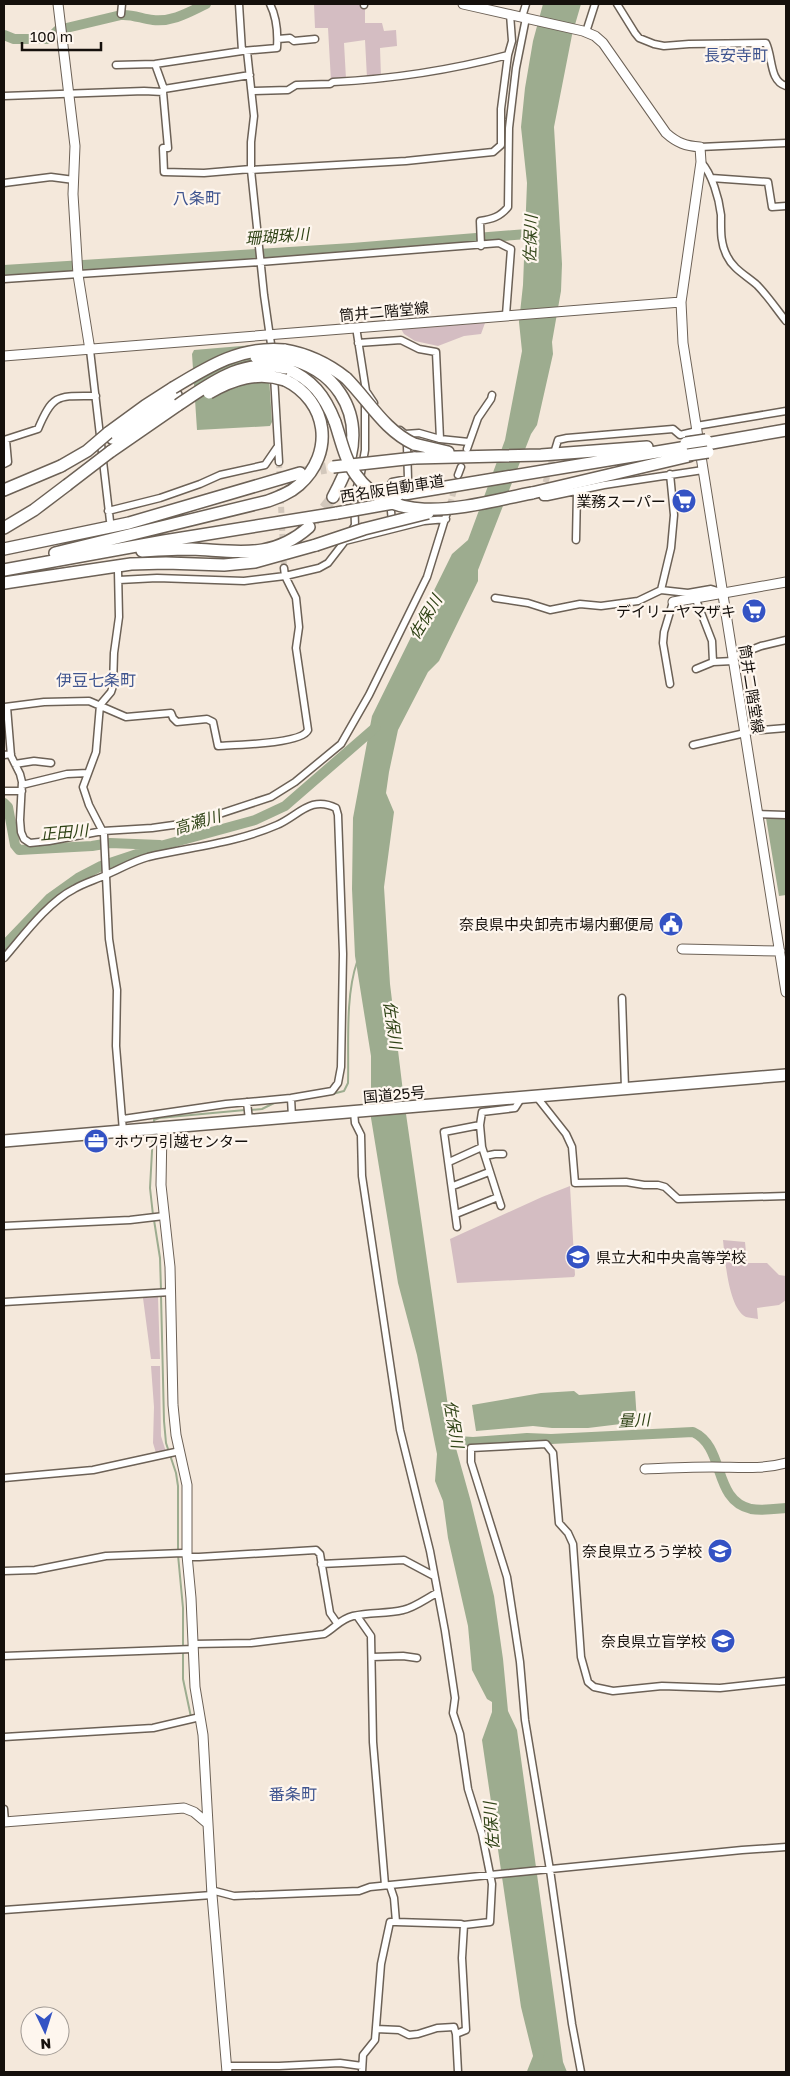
<svg xmlns="http://www.w3.org/2000/svg" width="790" height="2076" font-family="'Golos Text','Noto Sans JP',sans-serif">
<style>
.green{fill:#d4bdc2}
.water{fill:#9dac8f}
.lines{fill:none;stroke-linecap:round;stroke-linejoin:round}
.stream{stroke:#9dac8f;stroke-width:2}
.river{stroke:#9dac8f;stroke-width:10}
.street-tunnel{stroke:#d3c8bc;stroke-width:6;stroke-dasharray:6 3;stroke-linecap:butt}
.highway-tunnel{stroke:#d3c8bc;stroke-width:11;stroke-dasharray:11 5.5;stroke-linecap:butt}
.street-casing{stroke:#6c6156;stroke-width:9}
.secondary-casing{stroke:#6c6156;stroke-width:11}
.highway-casing{stroke:#6c6156;stroke-width:14}
.street{stroke:#fff;stroke-width:6}
.secondary{stroke:#fff;stroke-width:9}
.highway{stroke:#fff;stroke-width:11}
.highway-bridge-casing{stroke:#6c6156;stroke-width:14;stroke-linecap:butt}
.highway-bridge{stroke:#fff;stroke-width:11}
.labels{text-anchor:middle;dominant-baseline:central;stroke-width:4.5;stroke-linejoin:round;paint-order:stroke}
.street-label{font-size:15px;fill:#15100c;stroke:#fef6ee}
.poi-label{font-size:15px;fill:#15100c;stroke:#fef6ee;text-anchor:end}
.neighbourhood-label{font-size:16px;fill:#3f548f;stroke:#fef6ee}
.water-label{font-size:16px;font-style:italic;fill:#2f4316;stroke:#fef6ee}
</style>
<rect width="100%" height="100%" fill="#f4e8db"/>
<!-- green -->
<path class="green" d="M314,4h48l3,2v17h17l2,8 12,-1 1,16 -17,2 1,29 -14,1 -2,-38 -21,3 2,36 -15,2 -3,-53h-13z
M485,323l-4,11 -17,2 -26,10 -23,-5 -11,-7 -3,-5z
M570,1186l5,89 -1,2 -117,6 -7,-44 92,-42z
M723,1240l22,2 2,21h20l12,12 7,1v24l-7,5 -22,3 1,11c-4,-1 -9,-1 -12,-2 -18,-9 -21,-59 -23,-77z
M158,1297l2,62h-9l-8,-61z
M151,1366h9l1,70 5,16 -10,1 -3,-10 1,-36z"/>
<!-- water -->
<path class="water" d="M543,4h38l-9,31 -18,92 8,137 -1,27 -9,51 1,12 -16,71 -6,9 -53,136v11l-39,80 -11,11 -30,58 -9,42 -3,21 8,19 -10,75 6,97 14,116 48,334 19,68 23,94 9,63 5,52 9,19 46,332 4,10h-30l-16,-65 -39,-267 10,-28v-10l-5,-3 -15,-29 -4,-44 -20,-88 -5,-37 -8,-20 2,-27 -20,-99 -19,-72 -27,-165v-62l-16,-100 -3,-67 1,-71 19,-102 80,-162 16,-14 37,-100 17,-89 -3,-29 4,-37 4,-102 -6,-56 4,-39 8,-47z
M264,344l3,3 5,75 -2,4 -73,4 -5,-76 2,-4z
M766,818h20v77l-7,1z
M574,1391l5,4 56,-4 2,31 -49,6h-36l-19,-2 -57,5 -4,-26 69,-12z"/>
<g class="lines">
<!-- stream -->
<path class="stream" d="M332,1094l12,-3 4,-8c1,-37 -3,-86 9,-121
M250,1110l12,-1 14,-7
M154,1123v-3l5,-2 86,-8
M153,1133l-3,55 3,27
M154,1220l6,38 1,32
M161,1295l3,126 2,22 10,30 2,13v64
M178,1555l5,53v71l8,38"/>
<!-- river -->
<path class="river" d="M4,35l10,4h35l9,-9 63,-15c12,-1 21,4 32,5 20,2 36,-8 53,-16
M4,270l348,-22 175,-14 10,-5
M4,803l4,4 7,38 4,5 73,-4 18,-3 50,2
M4,946l46,-48 28,-20 23,-12 63,-21 91,-25 30,-14 91,-79
M441,1440l32,2 54,-4 24,1 142,-7c33,15 19,68 58,77 11,2 24,0 35,-1
M532,2072l8,-20"/>
<!-- street-tunnel -->
<path class="street-tunnel" d="M279,462l5,106
M543,491l11,-38
M450,505l8,-30"/>
<!-- highway-tunnel -->
<path class="highway-tunnel" d="M304,472l22,-4
M314,521l19,-24"/>
<defs>
<path id="street" d="M239,4l3,47
M364,4v1
M617,4l18,29 4,5 15,6 10,2 25,-2 77,-1c7,14 3,38 20,43
M121,14l1,-10
M522,17l4,-13
M586,32l9,-28
M278,39l12,-1 4,3 21,-2
M247,51l7,65 -3,26v28l13,125 8,56
M155,64l9,25
M116,65l39,-1 87,-13 35,-3c1,-15 0,-30 -7,-44
M252,91l36,-1 8,-5 34,-1 3,-2c59,-3 118,-12 175,-27l4,-14 -2,-27
M163,92l5,56h-5l1,24 40,1 47,-4
M4,96l140,-5 19,1 1,-3 86,-14
M700,147l86,-4
M701,162c11,12 18,36 20,53 0,14 -1,28 6,41 6,13 20,20 30,29 11,11 20,25 29,36
M251,170l155,-9 87,-9 8,-7v-36l7,-54
M711,178l57,4 4,25 14,-1
M4,183l47,-6 23,3
M481,246l-1,-25c12,-2 20,-4 28,-14l1,-79 7,-60 10,-50
M4,279l256,-17 239,-19 12,6 -5,66
M356,327l10,64 8,12
M358,343l43,-3 18,9 17,3 4,87
M90,350l20,171
M274,376l5,86
M696,426l90,-15
M400,430l5,4 14,-1 21,6 29,3
M4,440l34,-11c15,-36 20,-33 58,-33
M467,449l11,-31 13,-19 1,-4
M555,450l3,-10 9,-2 106,-9 7,6 17,-4
M4,464l4,-2 -2,-22
M458,475l3,-8
M542,495l1,2h4l57,-12 99,-15
M108,511l52,-13 40,-14 20,-9 45,-10 13,-19
M392,523l-3,-36 3,-5 16,-3 -1,-33 2,-6
M351,532l4,-7 -1,-28 7,-24 4,-23v-48
M576,540l1,-49
M118,571l1,46 -5,36 -1,33 -2,6 -11,13 -4,47 -13,35 6,18 15,29 5,105 8,51 -1,56 7,85
M119,580l38,-2 87,3 41,-5 34,-8 9,-5 17,-22 79,-20 22,-2
M661,590l27,3 23,-4 10,3
M695,597l17,44 1,21
M495,598l33,5 22,7 30,-6 21,2 37,-5 23,-11 10,-42 3,-33 -4,-41
M733,657l28,-11 25,-6
M696,669l17,-7 20,-1
M670,684l-7,-41 1,-11 9,-30
M5,707l39,-5 45,-1 37,16 45,-4 2,5 4,4 30,-3 6,3 5,24c16,-1 84,-2 90,-16l-12,-82 3,-21 -3,-29 -11,-22 -1,-8
M7,707l4,49 9,18 2,8 -2,38 1,12 3,7 6,4 19,-2 54,-10 49,-3 43,-6 76,-25 24,-15 46,-38 28,-49 58,-118 22,-71
M693,745l52,-12 5,-2 36,-3
M4,755l7,-1
M15,764l19,-3 17,2
M22,785l45,-11 21,-1
M4,791h18
M758,814l28,1
M4,958c19,-22 44,-56 70,-69 10,-6 21,-9 32,-14 14,-6 27,-14 42,-18 43,-10 88,-14 129,-32 21,-9 34,-30 59,-17l2,7 5,139 -2,113 -3,16 -6,8 -41,7 -65,6 -103,15
M622,998l3,90
M536,1096l30,38 6,13 3,36 51,-1 18,3h14l7,2 13,12 108,-3
M291,1098l1,19
M247,1102l2,18
M354,1112l1,11 6,12 1,41 38,254 30,121 15,80 10,67 -2,15 7,21 8,55 14,45 10,50 -2,38 -26,3
M480,1125l2,-13 33,-4 7,-11
M485,1156l10,-2h8
M449,1162l33,-15
M453,1186l36,-14
M498,1197l3,9
M456,1214l42,-17 -16,-50 -2,-22 -36,7 13,95
M4,1226l126,-6 34,-4
M4,1302l167,-10
M4,1478l89,-8 87,-19
M321,1564l83,-4 30,16
M4,1571l31,-1 71,-14 77,-3 7,4h9l117,-7 4,4 10,59 7,10
M357,1616l14,20 2,106 12,143
M193,1644l58,-1 73,-9c11,-6 16,-15 29,-18 18,-4 33,-2 50,-6 11,-2 24,-12 34,-17
M4,1656l189,-7
M372,1657l31,-1 14,2
M4,1737l149,-9 47,-11
M4,1809l1,13
M390,1886l4,12 2,24
M211,1890l23,6 125,-5 11,-4 372,-37 44,-3
M4,1910l208,-15
M376,2029l23,1 10,5 9,-1 19,-6 17,-1 2,7
M227,2066h52l61,-3 22,3
M362,2072l1,-17 12,-15 6,-76 9,-42h6l65,2 3,1 -2,33 4,72 -10,4 2,38
M581,2072l-9,-48 -22,-154 -25,-150 -5,-58 -13,-85 -36,-115v-14l75,-4 7,9 6,70 9,10 5,11 8,113 7,25 6,5 19,4 49,-5 58,2 66,-7"/>
<path id="secondary" d="M58,4l17,142 -2,48 5,81 12,75
M463,4l120,27 12,5 8,7 63,90c11,10 20,13 34,14l1,15 -20,140 2,41 103,649
M4,356l677,-54
M673,602l113,-20
M682,949l98,2
M162,1128l-1,57 9,82 3,138 3,30 11,50v70l4,43 4,89 8,48 9,160 15,177
M645,1469c23,-1 45,-2 67,-2 25,0 49,3 74,-4
M4,1822l180,-14 10,4 13,11"/>
<path id="highway" d="M284,350c24,4 43,13 62,28
M285,358c48,10 77,50 65,100 -4,14 -10,26 -17,39
M285,368c27,11 40,28 50,54
M108,433l37,-27 28,-18
M112,438l64,-43
M414,444l34,8
M706,444l80,-14
M110,452l68,-47
M414,458l127,-3 106,-8
M4,490l57,-24
M532,493l157,-37
M398,495l289,-48
M4,528l30,-18 33,-25
M4,549l125,-26 171,-50
M142,551c17,-1 34,-2 50,-2 45,2 80,11 117,-22
M55,553l213,-52c11,-4 22,-8 31,-16 36,-32 29,-84 -14,-105
M4,570l160,-29 173,-28
M4,583l127,-19 35,-1 58,2 31,-3 61,-17
M4,1141l782,-66"/>
</defs>
<!-- street casing -->
<use href="#street" class="street-casing"/>
<!-- secondary casing -->
<use href="#secondary" class="secondary-casing"/>
<!-- highway casing -->
<use href="#highway" class="highway-casing"/>
<!-- street -->
<use href="#street" class="street"/>
<!-- secondary -->
<use href="#secondary" class="secondary"/>
<!-- highway -->
<use href="#highway" class="highway"/>
<defs>
<path id="highway-bridge" d="M256,357l29,1
M346,378c23,23 38,52 68,66
M173,388c36,-22 68,-42 111,-38
M209,393c24,-14 49,-22 76,-13
M178,405c33,-22 65,-47 107,-37
M335,422c6,18 10,38 21,53 40,57 121,28 176,18
M686,443l20,-3
M688,455l20,-3
M61,466l26,-15 21,-18
M333,467l81,-9
M67,485l43,-33
M379,498l19,-3
M337,513l56,-10
M316,545l48,-16 64,-16"/>
</defs>
<!-- highway-bridge casing -->
<use href="#highway-bridge" class="highway-bridge-casing"/>
<!-- highway-bridge -->
<use href="#highway-bridge" class="highway-bridge"/>
</g>
<!-- icons -->
<defs>
<symbol id="supermarket-disc" viewBox="-11 -11 22 22"><circle r="9.5" fill="#3453c4" stroke="#fef6ee"/><path d="M-6-5.5h2.5l.6 2H6L4.5 2H-2.5L-4.4-4H-6ZM-1.5 3.2a1.3 1.3 0 1 0 .1 0ZM3 3.2a1.3 1.3 0 1 0 .1 0Z" fill="#fff"/></symbol>
<symbol id="civic-disc" viewBox="-11 -11 22 22"><circle r="9.5" fill="#3453c4" stroke="#fef6ee"/><path d="M-.6-6.5H3V-4.5H.6V-3L4-1V1h2V6H-6V1h2V-1L-.6-3ZM-1.2 2.5V6h2.4V2.5Z" fill="#fff"/></symbol>
<symbol id="office-disc" viewBox="-11 -11 22 22"><circle r="9.5" fill="#3453c4" stroke="#fef6ee"/><path d="M-6-3h4V-5.5h4V-3h4V5H-6ZM-1-4.5V-3h2v-1.5ZM-6 0V1H6V0Z" fill="#fff"/></symbol>
<symbol id="school-disc" viewBox="-11 -11 22 22"><circle r="9.5" fill="#3453c4" stroke="#fef6ee"/><path d="M0-5L7-2L0 1L-7-2ZM-4 1L0 2.5L4 1V4Q0 6-4 4Z" fill="#fff"/></symbol>
</defs>
<g fill-rule="evenodd">
<use href="#supermarket-disc" x="670" y="487" width="28" height="28"/>
<use href="#supermarket-disc" x="740" y="597" width="28" height="28"/>
<use href="#civic-disc" x="657" y="910" width="28" height="28"/>
<use href="#office-disc" x="82" y="1127" width="28" height="28"/>
<use href="#school-disc" x="564" y="1243" width="28" height="28"/>
<use href="#school-disc" x="706" y="1537" width="28" height="28"/>
<use href="#school-disc" x="709" y="1627" width="28" height="28"/>
</g>
<g class="labels">
<!-- street labels -->
<g class="street-label">
<text transform="translate(384 311) rotate(-5)">筒井二階堂線</text>
<text transform="translate(392 488) rotate(-9)">西名阪自動車道</text>
<text transform="translate(752 689) rotate(81)">筒井二階堂線</text>
<text transform="translate(394 1094) rotate(-5)">国道25号</text>
</g>
<!-- poi labels -->
<g class="poi-label">
<text x="666" y="501">業務スーパー</text>
<text x="736" y="611">デイリーヤマザキ</text>
<text x="654" y="924">奈良県中央卸売市場内郵便局</text>
<text x="114" y="1141" text-anchor="start">ホウワ引越センター</text>
<text x="596" y="1257" text-anchor="start">県立大和中央高等学校</text>
<text x="702" y="1551">奈良県立ろう学校</text>
<text x="706" y="1641">奈良県立盲学校</text>
</g>
<!-- neighbourhood labels -->
<g class="neighbourhood-label">
<text x="736" y="55">長安寺町</text>
<text x="197" y="198">八条町</text>
<text x="96" y="680">伊豆七条町</text>
<text x="293" y="1794">番条町</text>
</g>
<!-- water labels -->
<g class="water-label">
<text transform="translate(277 236) rotate(-4)">珊瑚珠川</text>
<text transform="translate(530 239) rotate(-88)">佐保川</text>
<text transform="translate(425 617) rotate(-59)">佐保川</text>
<text transform="translate(197 822) rotate(-17)">高瀬川</text>
<text transform="translate(64 832) rotate(-5)">正田川</text>
<text transform="translate(393 1025) rotate(82)">佐保川</text>
<text transform="translate(634 1420) rotate(-3)">量川</text>
<text transform="translate(454 1424) rotate(80)">佐保川</text>
<text transform="translate(491 1826) rotate(-94)">佐保川</text>
</g>
</g>
<!-- border -->
<rect width="790" height="2076" fill="none" stroke="#15100c" stroke-width="10"/>
<!-- north arrow -->
<g transform="translate(45 2031) rotate(176)"><circle r="24" fill="#fef6ee" stroke="#a19a94"/>
<path d="M0-4L9 19L0 12L-9 19Z" fill="#3453c4"/>
<text y="-8" font-size="14" font-weight="bold" text-anchor="middle" fill="#15100c">N</text>
</g>
<!-- scale -->
<path d="M22 42v8h79v-8" fill="none" stroke="#15100c" stroke-width="2.5"/>
<text x="30" y="42" font-size="15" fill="#15100c" stroke="#fef6ee" stroke-width="4" paint-order="stroke">100 m</text>
</svg>
